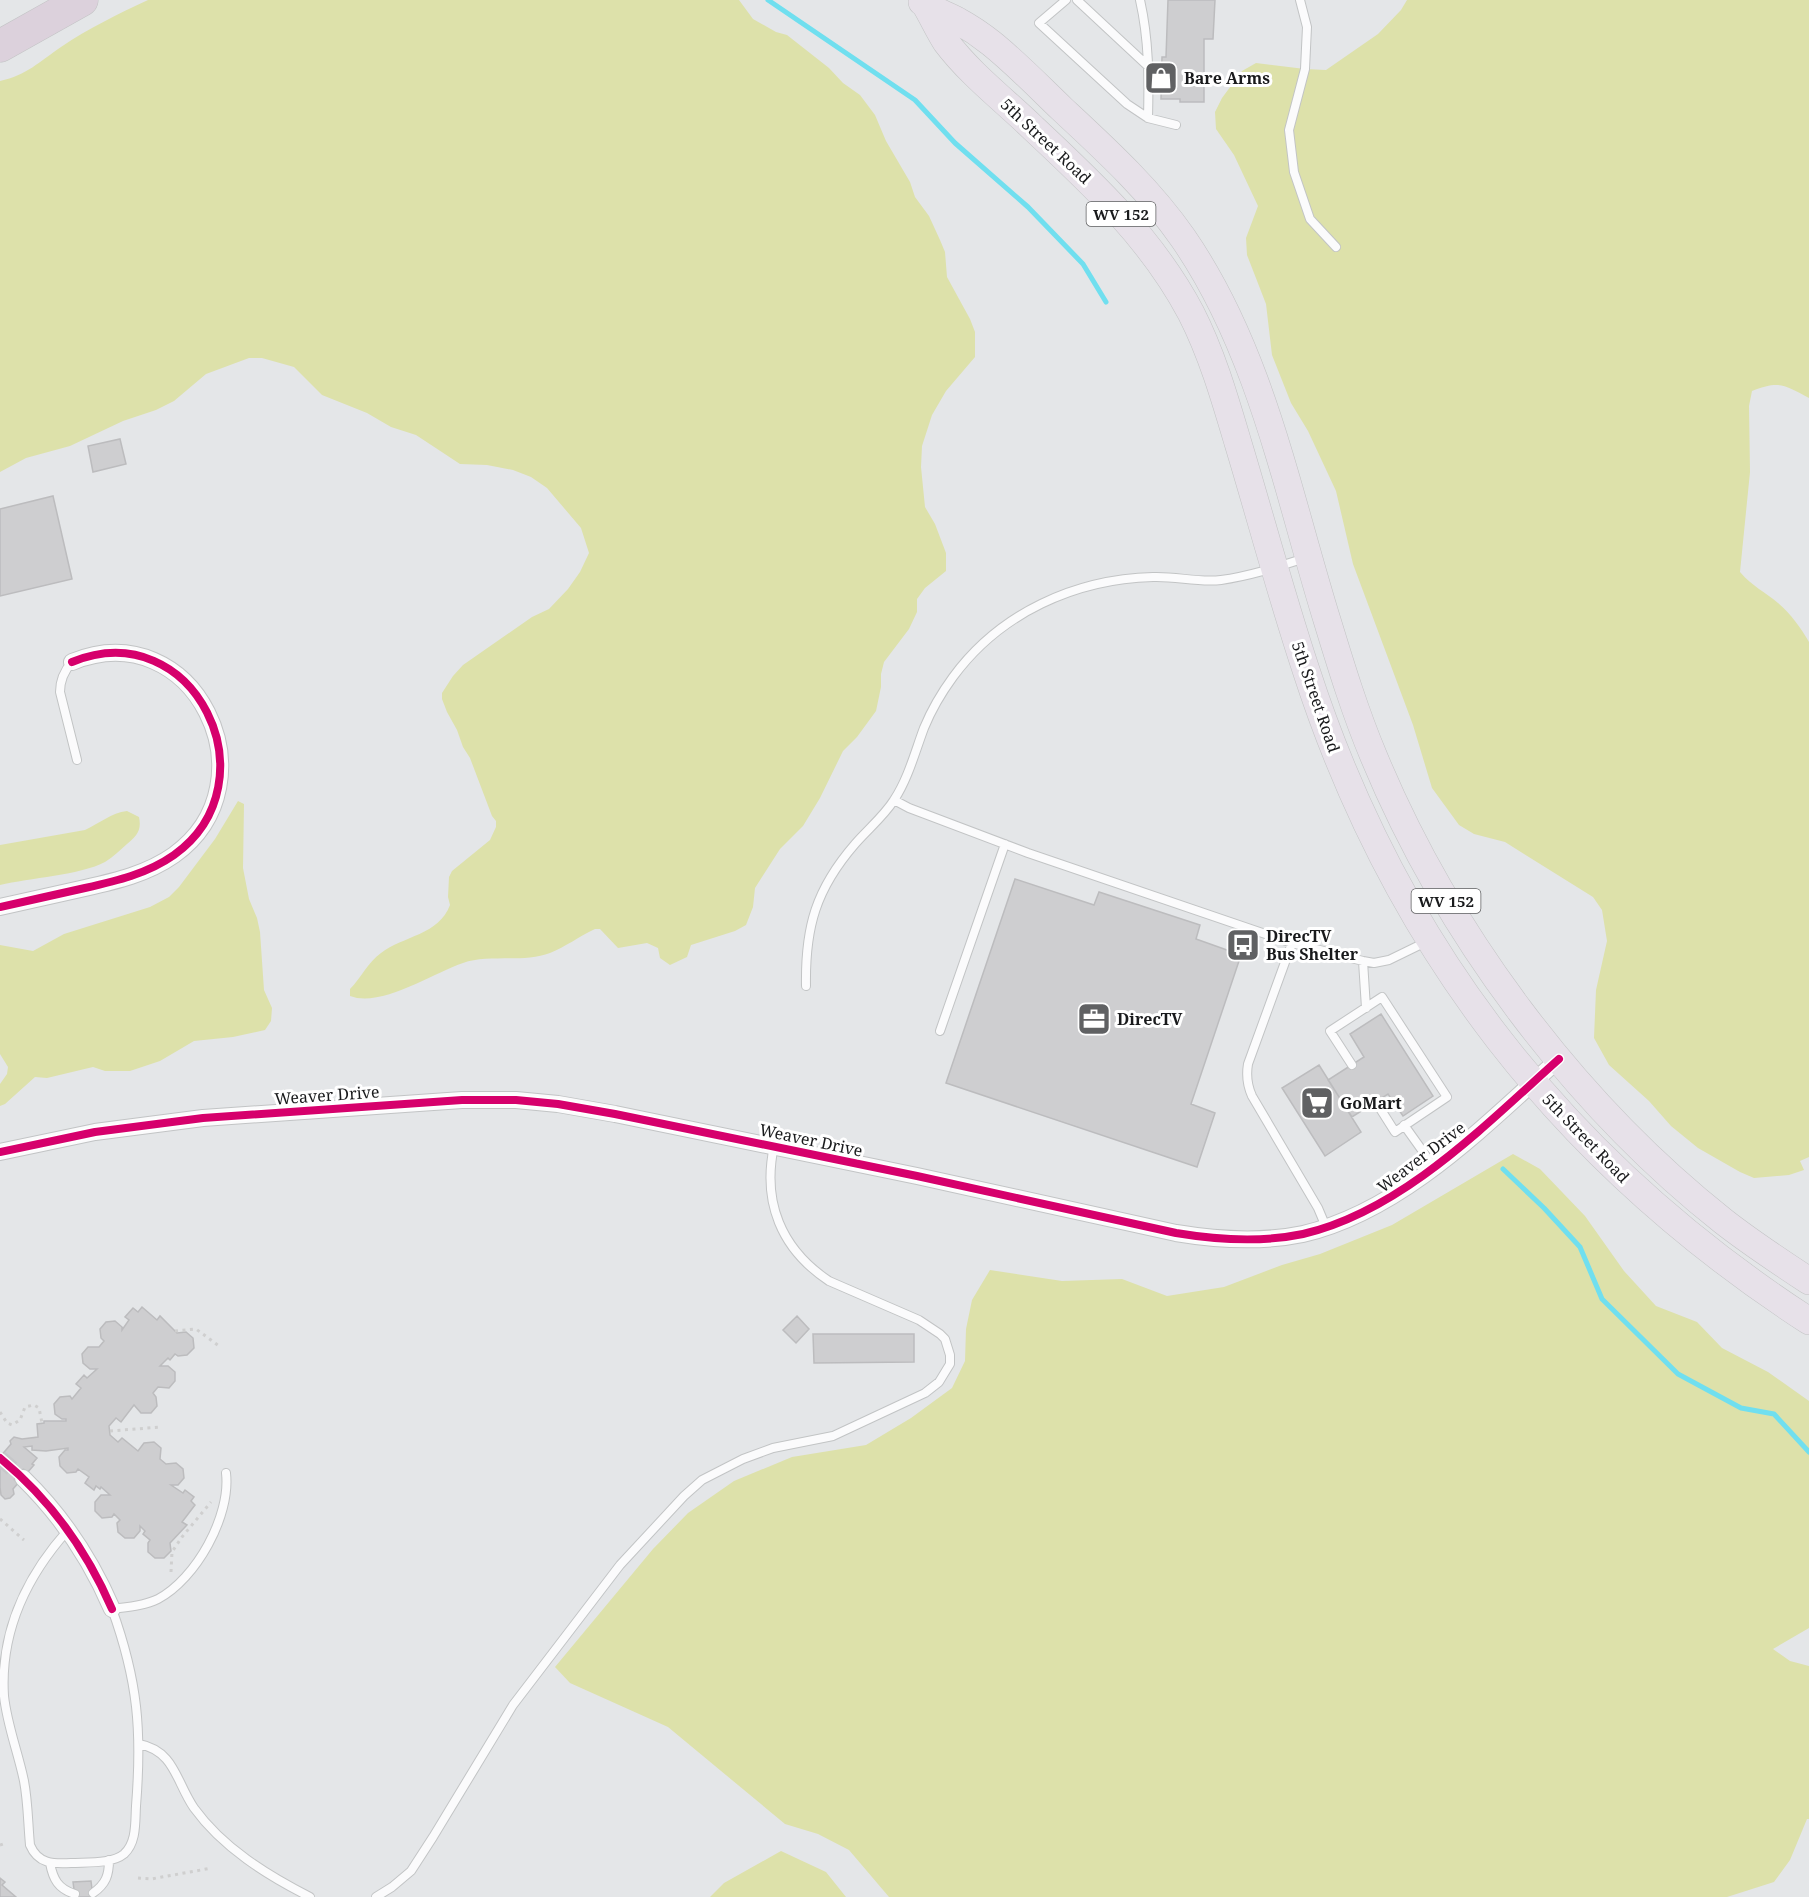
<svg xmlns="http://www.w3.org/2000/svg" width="1809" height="1897" font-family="'Noto Serif',serif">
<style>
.green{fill:#dde1aa}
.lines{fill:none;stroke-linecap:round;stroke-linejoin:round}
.stream{stroke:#70dfef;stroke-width:5}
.building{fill:#ceced0;stroke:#bcbcbe;stroke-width:1.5}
.minor-tunnel{stroke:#c6c7c9;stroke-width:16;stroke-dasharray:16 8;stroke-linecap:butt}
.service-casing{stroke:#c2c4c5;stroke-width:10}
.minor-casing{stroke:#c2c4c5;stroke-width:18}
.primary-casing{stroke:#c3c4c5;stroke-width:28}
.motorway-casing{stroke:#c3c4c5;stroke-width:33}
.path{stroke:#cfcfcf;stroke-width:3;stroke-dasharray:3 4.5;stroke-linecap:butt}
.service{stroke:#fbfbfc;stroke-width:8}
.minor{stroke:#fbfbfc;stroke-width:16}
.primary{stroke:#e7e1e9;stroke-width:27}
.motorway{stroke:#dcd1dc;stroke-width:32}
.cycleway-casing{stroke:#fff;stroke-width:11}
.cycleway{stroke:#d6006c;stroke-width:8}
.labels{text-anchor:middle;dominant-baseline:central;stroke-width:6;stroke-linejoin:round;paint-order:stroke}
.shield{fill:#fff;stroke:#5e5f60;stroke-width:1.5}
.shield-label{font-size:15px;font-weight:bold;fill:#191a1c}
.poi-label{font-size:16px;font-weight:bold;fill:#191a1c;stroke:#fff;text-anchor:start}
.street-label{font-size:16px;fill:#191a1c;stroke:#fff}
</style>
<rect width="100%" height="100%" fill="#e4e6e8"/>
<!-- green -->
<path class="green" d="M148,0h591l14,19 23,13 11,3 42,33 14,15 17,12 15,20 11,26 24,41 5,15 14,19 11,24 5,12 2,25 23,42 5,13v25l-29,34 -14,24 -10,31 -1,21 4,40 10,17 11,29v18l-21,17 -8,11v13l-8,17 -25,33 -3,12v13l-5,24 -19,26 -14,14 -23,47 -17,28 -23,23 -18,28 -7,11 -2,19 -7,18 -11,6 -44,14 -4,12 -17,8 -10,-7 -2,-10 -11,-5 -29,5 -18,-19h-5c-15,7 -30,18 -45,24 -25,10 -62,1 -87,10 -30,10 -82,45 -113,33v-7c11,-11 18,-27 31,-36 22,-17 58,-18 69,-48l-2,-8 1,-20 3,-6 38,-31 6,-13v-6l-4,-5 -22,-58 -7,-11 -6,-17 -10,-18 -5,-13v-6l11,-17 10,-11 69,-48 17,-8 19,-20 12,-17 9,-19 -8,-25 -34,-40 -16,-11 -18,-7 -26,-5 -27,-1 -44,-29 -25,-8 -24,-14 -45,-18 -28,-28 -32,-9h-13l-43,16 -32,27 -18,9 -33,11 -53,25 -44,12 -26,14v-391c27,-6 39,-19 61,-34 28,-19 57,-33 87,-47z
M1407,0h402v398c-25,-13 -29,-18 -57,-7l-3,15 1,66 -10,100c12,14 25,20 38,31 13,11 23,25 31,39v515l-9,4 4,9 -15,5 -35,3 -14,-6 -42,-24 -27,-22 -22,-25 -40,-36 -15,-27 2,-48 11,-49 -5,-31 -9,-13 -88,-55 -31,-8 -15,-9 -27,-37 -19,-63 -60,-161 -17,-73 -28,-60 -17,-28 -19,-48 -6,-51 -19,-49 -1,-17 12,-32 -24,-51 -18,-26 -1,-17 7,-14 20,-27 14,-8 49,6 21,1 52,-36 23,-24z
M238,801l6,3 -1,64 6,31 8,19 3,14 4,58 8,18 -1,13 -6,9 -32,7 -39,4 -34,20 -30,10h-25l-12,-4 -46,11 -12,-1 -30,27 -5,2v-22l7,-10 1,-7 -8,-13v-109l33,6 31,-17 86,-27 19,-10 10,-10 36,-48z
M127,811l12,6c3,14 -3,19 -12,27 -7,6 -14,13 -22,18 -24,13 -76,16 -105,23v-40l85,-15c15,-7 26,-17 42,-19z
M1513,1154l27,15 45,47 39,55 32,35 41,16 25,26 46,24 41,29v227l-36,21 17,12 19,5v153h-2l-17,41 -16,22 -47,15h-838l-40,-47 -31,-16 -33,-10 -117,-97 -98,-44 -15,-16 98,-118 35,-36 46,-32 58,-24 74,-12 45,-27 41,-30 13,-27 1,-32 6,-29 18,-30 72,11 60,-2 45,17 57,-9 58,-22 38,-11 72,-29z
M781,1851l45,21 20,25h-136l14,-14z"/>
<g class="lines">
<!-- stream -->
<path class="stream" d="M768,0l147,100 40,43 73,64 55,57 23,38
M1503,1169l41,39 36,39 22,52 76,75 63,34 33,6 35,38"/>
</g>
<!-- building -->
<path class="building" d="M1168,0h47l-2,39h-9v63h-24v-3h-19l1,-42h4z
M120,439l6,25 -33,8 -5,-26z
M53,496l19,83 -72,17v-87z
M1015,879l79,26 5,-13 101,33 -4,14 45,16 -50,149 24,9 -18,54 -251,-84z
M1381,1014l52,82 -30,20 -15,-22 -36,23 -24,-37 36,-23 -14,-23z
M1319,1065l42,67 -36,24 -43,-68z
M142,1307l15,13 3,-4 17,17 9,-1 7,6 1,10 -7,7 -9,1 -3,-2 -5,6 -2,-2 -8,8h8l7,6v9l-6,7 -11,-1 -5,6 3,4 1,9 -6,7h-10l-7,-8 -13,17 -5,-4 -7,8 1,9 8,7 4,-4 16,13 6,-8 10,-1 7,6 -1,11 6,5 10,-1 7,6 1,9 -6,7h-7l12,8 2,-3 9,7 -3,4 4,4 -13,17 5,3 -17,18 1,8 -7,7h-9l-7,-6v-9l2,-3 -7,-6 2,-3 -5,-5v5l-6,7h-9l-7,-6 -1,-9 3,-3 -6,-6 -2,3 -10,1 -7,-7v-9l6,-7h9l-9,-8 -1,2 -4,-3 -2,4 -9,-7 4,-6 -11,-8 -2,3 -9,1 -7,-7 -1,-9 6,-7h3v-2l-22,3 -14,-1v-4l-8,1 13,11 -5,6 2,1 -21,24 1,5 -4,4 -5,1 -4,-4 -1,-8v-30l11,-13 -1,-3 4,-4 8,2 16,-2 -1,-13 7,-1v-2h22v-2h-4l-7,-5 -1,-10 6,-7 10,-1 2,3 9,-11 -5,-4 8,-9 3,3 10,-9h-7l-7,-6 -1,-9 6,-7h11l5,-6 -3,-3 -1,-9 6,-7 9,-1 7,6v3l7,-10 -4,-3 8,-9 5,4z
M797,1316l12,13 -13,14 -13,-13z
M813,1334h101v28l-100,1z
M0,1878l5,4 -3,3 14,12h-16z
M91,1881l2,16h-18l-2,-15z"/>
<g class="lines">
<!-- minor-tunnel -->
<path class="minor-tunnel" d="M0,1458l23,20"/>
<defs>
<path id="service" d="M1066,0l-27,23 88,81 21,14 28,7
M1077,0l73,68
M1140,0c9,40 9,78 8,118
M1300,0l7,27 -2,42 -16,61 5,42 16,47 26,28
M72,662c-8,9 -12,18 -12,30l17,68
M894,800l15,8 119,45 264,90 71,18 11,2 15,-3 39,-19
M1292,943l-44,121c-2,12 -1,21 4,32l66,112 8,19
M1363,961l3,47
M806,986c-1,-59 10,-97 49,-142 13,-15 29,-28 39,-44 14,-21 21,-48 30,-72 7,-17 18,-36 29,-51 47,-64 122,-98 200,-100 23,-1 46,6 68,3 29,-4 56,-13 84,-22
M940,1031l65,-187
M1352,1065l-22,-34 52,-34 65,100 -52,35 -19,-30
M1404,1125l30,42
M68,1530c-42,47 -68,102 -64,166 3,29 14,56 20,85 4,21 4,43 6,64 8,19 23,19 41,18 16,-1 41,1 53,-9 13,-12 11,-32 12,-48 6,-75 2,-125 -24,-197 15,-2 32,-3 46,-10 38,-20 73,-83 68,-126
M139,1744c36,7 37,38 55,64 29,40 73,67 116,89
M50,1863c3,16 8,26 25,31
M93,1893c13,-9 16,-18 16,-33
M376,1897l16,-10 19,-16 22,-34 80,-132 107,-140 64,-69 18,-16 41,-21 30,-11 60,-12 92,-43 14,-11 11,-18v-9l-5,-16 -5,-5 -21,-14 -90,-39c-48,-32 -67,-79 -55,-135"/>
<path id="minor" d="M0,907c28,-6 57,-13 85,-19 31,-7 62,-14 89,-33 102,-73 20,-243 -102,-193
M0,1152l95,-20 108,-14 259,-18h54l42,4 57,10 302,62 259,57c42,7 84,10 127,1 99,-23 182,-109 256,-175
M23,1478c38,37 68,82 89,131"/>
<path id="primary" d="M922,2c11,9 24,12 36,19 11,6 23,14 33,22 25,20 48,44 71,66 43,40 87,80 121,129 78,113 104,253 144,382 14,46 28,92 47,137 73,176 200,346 349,464 28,22 57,41 86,60
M926,6c7,12 13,25 20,36 24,32 58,58 87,86 60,56 119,111 158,185 21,41 34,86 47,130 23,76 43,152 68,227 90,278 258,492 503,651"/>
<path id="motorway" d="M0,46l82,-46"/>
</defs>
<!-- service casing -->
<use href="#service" class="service-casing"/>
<!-- minor casing -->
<use href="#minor" class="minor-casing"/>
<!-- primary casing -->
<use href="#primary" class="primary-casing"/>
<!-- motorway casing -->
<use href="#motorway" class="motorway-casing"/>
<!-- path -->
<path class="path" d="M175,1331l21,-2 23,17
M0,1412l7,11 5,2 8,-5 5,-13 9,-2 5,3 3,15
M110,1431l51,-4
M0,1519l24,21
M171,1572l1,-20 10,-15 29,-35
M0,1845l3,-1
M138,1878l13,1 61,-11"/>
<!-- service -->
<use href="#service" class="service"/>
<!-- minor -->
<use href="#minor" class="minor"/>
<!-- primary -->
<use href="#primary" class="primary"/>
<!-- motorway -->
<use href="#motorway" class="motorway"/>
<defs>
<path id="cycleway" d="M0,907c28,-6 57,-13 85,-19 31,-7 62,-14 89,-33 102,-73 20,-243 -102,-193
M0,1152l95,-20 108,-14 259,-18h54l42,4 57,10 302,62 259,57c42,7 84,10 127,1 99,-23 182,-109 256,-175
M0,1458c50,41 87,93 112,151"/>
</defs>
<!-- cycleway casing -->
<use href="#cycleway" class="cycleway-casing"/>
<!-- cycleway -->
<use href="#cycleway" class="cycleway"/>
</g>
<!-- icons -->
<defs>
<symbol id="shop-square" viewBox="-11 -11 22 22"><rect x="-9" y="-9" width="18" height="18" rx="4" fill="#606163" stroke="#fff"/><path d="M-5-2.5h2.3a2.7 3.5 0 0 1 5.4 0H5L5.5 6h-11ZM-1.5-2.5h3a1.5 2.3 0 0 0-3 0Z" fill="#fff"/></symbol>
<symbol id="bus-square" viewBox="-11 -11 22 22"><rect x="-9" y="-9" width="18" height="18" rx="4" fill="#606163" stroke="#fff"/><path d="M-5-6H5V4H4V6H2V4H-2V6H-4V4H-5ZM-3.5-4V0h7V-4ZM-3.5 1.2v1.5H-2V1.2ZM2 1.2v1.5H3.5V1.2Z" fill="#fff"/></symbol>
<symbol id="office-square" viewBox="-11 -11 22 22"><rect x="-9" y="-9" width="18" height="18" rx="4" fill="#606163" stroke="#fff"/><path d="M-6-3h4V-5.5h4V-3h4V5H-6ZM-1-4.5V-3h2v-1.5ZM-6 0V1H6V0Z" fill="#fff"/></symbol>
<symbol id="supermarket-square" viewBox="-11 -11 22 22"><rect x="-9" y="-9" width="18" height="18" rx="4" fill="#606163" stroke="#fff"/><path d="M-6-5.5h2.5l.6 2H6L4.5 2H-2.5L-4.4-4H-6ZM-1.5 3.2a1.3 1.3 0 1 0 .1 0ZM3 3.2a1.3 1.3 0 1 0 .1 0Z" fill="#fff"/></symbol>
</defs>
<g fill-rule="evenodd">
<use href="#shop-square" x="1142" y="59" width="38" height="38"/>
<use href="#bus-square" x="1224" y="926" width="38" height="38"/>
<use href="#office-square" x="1075" y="1000" width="38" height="38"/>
<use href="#supermarket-square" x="1298" y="1084" width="38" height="38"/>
</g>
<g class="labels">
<!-- shield labels -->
<g class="shield">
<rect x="1086.5" y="202" width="69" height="24" rx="4.5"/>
<rect x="1411.5" y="889" width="69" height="24" rx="4.5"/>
</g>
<g class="shield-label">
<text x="1121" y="214">WV 152</text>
<text x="1446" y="901">WV 152</text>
</g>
<!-- poi labels -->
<g class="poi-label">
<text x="1184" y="78">Bare Arms</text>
<text x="1266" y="936">DirecTV<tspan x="1266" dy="18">Bus Shelter</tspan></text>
<text x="1117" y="1019">DirecTV</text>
<text x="1340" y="1103">GoMart</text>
</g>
<!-- street labels -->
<g class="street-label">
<text transform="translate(1046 141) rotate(43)">5th Street Road</text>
<text transform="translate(1316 697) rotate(71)">5th Street Road</text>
<text transform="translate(327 1095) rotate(-4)">Weaver Drive</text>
<text transform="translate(1586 1138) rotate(46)">5th Street Road</text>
<text transform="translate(811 1140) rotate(12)">Weaver Drive</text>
<text transform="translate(1421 1157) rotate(-37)">Weaver Drive</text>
</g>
</g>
</svg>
